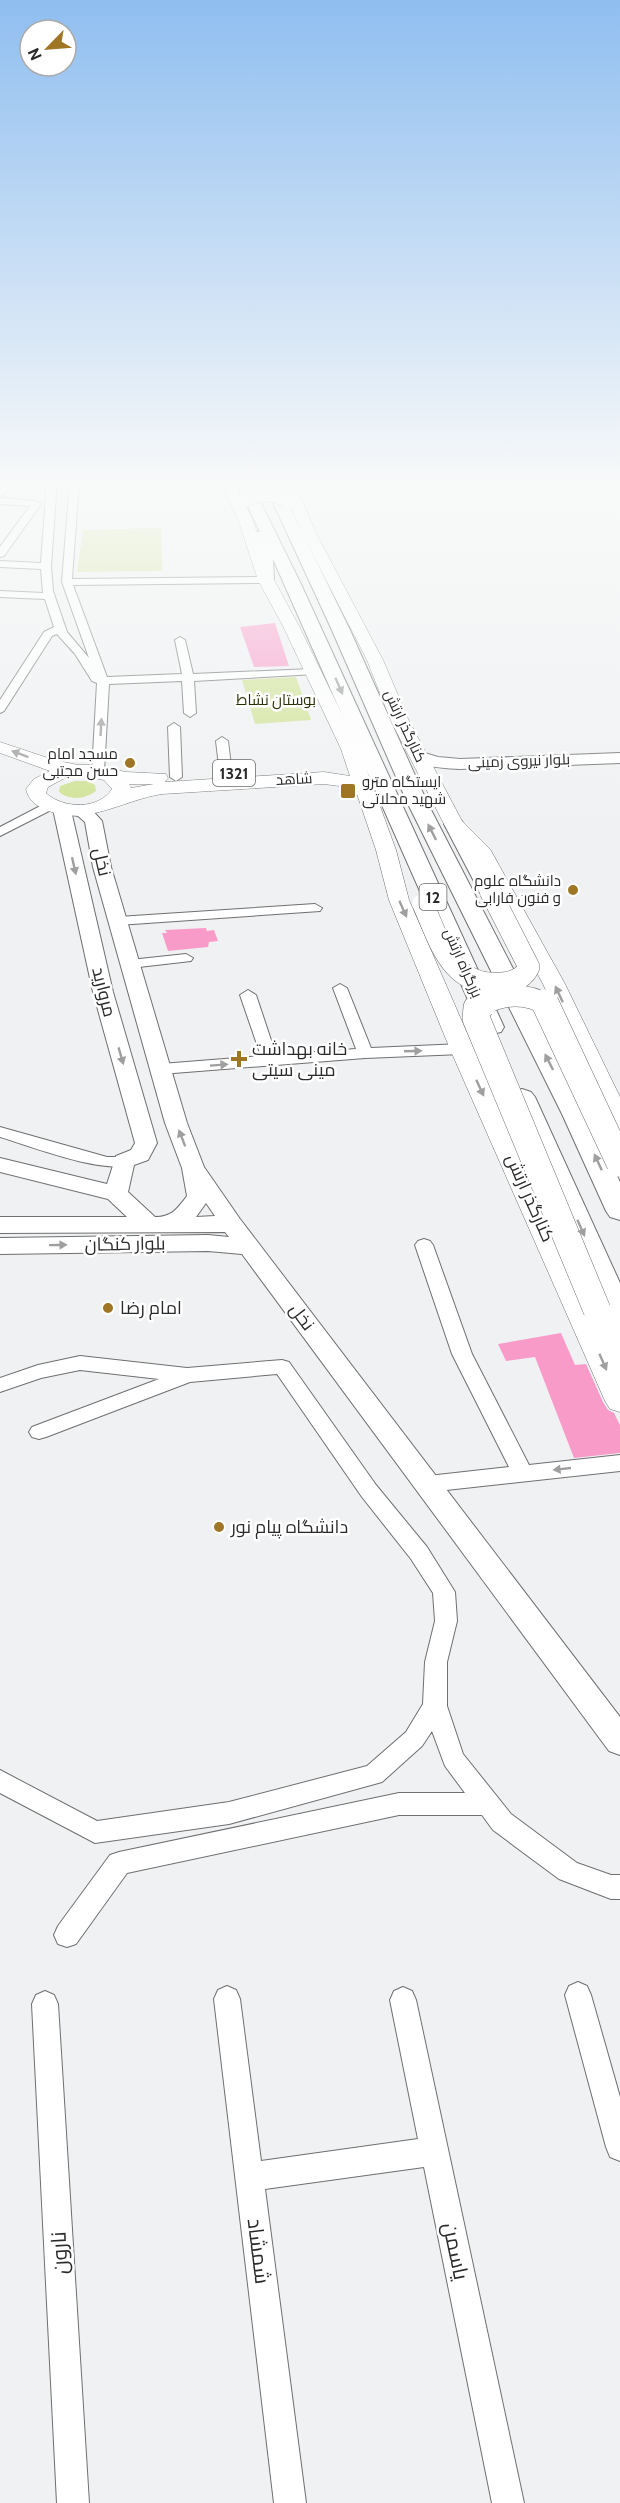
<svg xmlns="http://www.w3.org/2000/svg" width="620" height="2503" font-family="Cabin,Cairo,sans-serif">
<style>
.green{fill:#d0e295}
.building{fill:#f99bc9}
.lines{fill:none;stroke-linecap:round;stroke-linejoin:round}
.minor-casing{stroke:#6e6f70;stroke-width:2}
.secondary-casing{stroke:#6e6f70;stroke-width:2}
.primary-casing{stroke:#6e6f70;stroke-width:1}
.trunk-casing{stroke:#6e6f70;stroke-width:2}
.minor{fill:#fff;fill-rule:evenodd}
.secondary{fill:#fff;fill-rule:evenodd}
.primary{fill:#fff;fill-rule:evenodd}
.trunk{fill:#fff;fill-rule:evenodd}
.trunk-bridge-far2-casing{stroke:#6e6f70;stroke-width:17;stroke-linecap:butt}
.trunk-bridge-far1-casing{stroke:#6e6f70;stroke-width:22;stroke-linecap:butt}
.trunk-bridge-casing{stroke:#6e6f70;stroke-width:28;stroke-linecap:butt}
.trunk-bridge-far2{stroke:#fff;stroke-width:16}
.trunk-bridge-far1{stroke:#fff;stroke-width:21}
.trunk-bridge{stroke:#fff;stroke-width:27}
.oneway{fill:#9f9fa0}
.poi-dot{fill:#9f7624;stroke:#fff;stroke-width:2}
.labels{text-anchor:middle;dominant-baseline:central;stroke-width:5;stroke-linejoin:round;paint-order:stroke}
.far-park-label{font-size:15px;fill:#293006;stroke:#fff}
.far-street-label{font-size:15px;fill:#2a2a2b;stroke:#fff}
.far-poi-label{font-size:15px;fill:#2a2a2b;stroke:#fff;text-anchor:end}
.shield{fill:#fff;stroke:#6a6a6b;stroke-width:1.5}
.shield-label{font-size:16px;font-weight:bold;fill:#2a2a2b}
.street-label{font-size:18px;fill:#2a2a2b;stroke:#fff}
.poi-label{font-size:18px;fill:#2a2a2b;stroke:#fff;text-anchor:start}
.near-street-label{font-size:21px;fill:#2a2a2b;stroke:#fff}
</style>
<rect width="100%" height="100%" fill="#f0f1f2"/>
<!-- green -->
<path class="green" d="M161,528l1,43 -85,1 6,-42z
M296,677l15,43 -56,4 -13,-44z
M75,781h12l8,4 1,6c-11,8 -26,10 -37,1l1,-6z"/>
<!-- building -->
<path class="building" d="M275,623l14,43 -35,1 -14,-40z
M206,928l1,3 7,-1 4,11 -9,1 -1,5 -40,4 -6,-18h5l-2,-3z
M561,1333l14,32 11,-1 17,38 5,8 6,3 6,12v28l-46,5 -39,-101 -29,4 -8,-17z"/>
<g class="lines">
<defs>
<path id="minor" d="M0,481h7l3,6 -10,10z
M47,481h10l-6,85 2,25 14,41 22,26 -27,-76 8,-101h9l-7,98 194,-2 5,3 -5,3 -193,2 34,92 75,-3 -7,-34 5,-3 5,3 8,34 119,-5 4,1v4l-122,7 2,32 -6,4 -6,-4 -2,-32 -73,3 -5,88 -6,4 -6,-4 5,-89 -5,-2 -17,-27 -18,-20 -5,2 -48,75 -4,2v-13l44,-68 10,-5 -9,-28 -45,-2v-6l43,2 -2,-24 -41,-2v-6l41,2z
M0,498l36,3 5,3 -37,52 -4,1v-10l30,-41 -30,-2z
M174,723l6,4 2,50 -6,4 -6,-4 -2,-50z
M222,737l6,4 4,33 -6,4 -6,-4 -4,-33z
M48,802l6,4 -1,3 -53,27v-9z
M315,904l7,4 -2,3 -202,14 -7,-4 7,-4z
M186,954l7,4 -2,3 -61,7 -7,-4 7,-4z
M340,984l7,4 24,60 91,-4 8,5 -8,5 -97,4 -204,16 -8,-5 8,-5 100,-8 -21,-61 8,-5 8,5 20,60 80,-6 -23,-61z
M0,1127l107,30h23l2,4 -2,4c-31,8 -97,-18 -130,-28z
M424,1239l6,2 3,4 39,109 57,111 91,-10v16l-192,21 -7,-2 -3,-6 3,-6 7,-2 81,-9 -57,-113 -37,-109 3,-4z
M80,1356l107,12 95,-8 7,2 87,123 51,62 28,45 2,29 -10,41v44l16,48 48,60 66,49 34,12h9v24h-9l-52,-20 -66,-49 -11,-15h-83l-272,58 -51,71 -9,3 -9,-3 -4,-9 4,-9 52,-71 9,-3 280,-59h66l-20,-27 -13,-35 -10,15 -40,36 -153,42 -134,19 -95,-50v-23l97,51 132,-19 138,-36 39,-34 17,-28 2,-42 10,-41 -2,-28 -22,-34 -49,-62 -85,-123 -87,8 -144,55 -7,2 -7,-2 -3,-5 3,-5 127,-48 -79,-9 -39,8 -41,14v-14l38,-13z
M578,1982l9,4 4,9 29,102v64l-10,-4 -4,-10 -41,-152 4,-9z
M227,1986l9,4 4,9 21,162 157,-22 -28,-139 4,-9 9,-4 9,4 4,9 108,503h-32l-68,-336 -159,22 41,314h-32l-60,-504 4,-9z
M45,1991l9,4 4,9 31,499h-32l-25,-499 4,-9z"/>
<path id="secondary" d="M418,751l20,6 22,2 160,-6v10l-160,6c-15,-1 -39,-1 -50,-13z
M62,804l28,4 12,13 9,46 76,256 17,44 36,52 380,498v38l-11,-4 -367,-497 -34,-3 -208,3v-16l208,-3 21,2 -4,-5 -225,1v-16h127l-19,-18 -108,-27v-14l107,26 9,-28 15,-6 4,-7 -42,-151 -40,-183 3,-4zM72,815l6,1 7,6 8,45 72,256 17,45 5,28c-10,13 -15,21 -32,21l-27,-25 6,-27 14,-5 9,-17 -44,-151zM206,1203l9,13 -19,1z"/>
<path id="primary" d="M220,481h14l18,38 22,61 25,46 60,123 37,101 13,50 65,149 146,320v43l-10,-3 -5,-8 -155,-352 -61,-149 -13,-50 -19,-56 -10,-7 -23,-3 -162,10c-40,6 -77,34 -118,15 -9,-4 -16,-10 -18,-20l8,-10 16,-8 -50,-18v-11l54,18 24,5h15l33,7 40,2 2,4 -3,4 159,-10 26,4 -9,-27 -58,-123 -25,-46 -20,-61zM85,776l19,4 8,9c-13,21 -49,20 -66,4l2,-6 17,-9zM129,784h25l-23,4z
M279,481h14l25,56 65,123 26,61 53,100 28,28 75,135 55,113v33l-9,-2 -3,-5 -65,-139 -71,-132 -28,-28 -35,-68 -18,-35 -24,-61 -63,-123z"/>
<path id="trunk" d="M236,481h14l50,101 204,445 -3,5 -9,2 -9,-2 -3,-5 -207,-468 1,20 -2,3h-12l-2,-3v-17l-9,-26 3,-3 8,-1z
M263,481h14l72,147 78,174 161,312 32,68v38l-10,-3 -4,-6 -44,-97 -155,-312 -76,-174z
M454,818l7,2 3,4 37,67 -3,5 -8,2 -8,-2 -3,-5 -35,-67 3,-4z
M522,1089l9,3 4,5 85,186v87l-11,-3 -27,-57 5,-7 12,-3 -90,-203 4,-5z"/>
</defs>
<!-- minor casing -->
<use href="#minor" class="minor-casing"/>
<!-- secondary casing -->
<use href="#secondary" class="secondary-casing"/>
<!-- primary casing -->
<use href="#primary" class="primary-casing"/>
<!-- trunk casing -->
<use href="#trunk" class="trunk-casing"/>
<!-- minor -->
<use href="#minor" class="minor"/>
<!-- secondary -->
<use href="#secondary" class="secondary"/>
<!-- primary -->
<use href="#primary" class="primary"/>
<!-- trunk -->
<use href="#trunk" class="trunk"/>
<defs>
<path id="trunk-bridge-far2" d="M241,501c15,-9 35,-11 48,1"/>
<path id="trunk-bridge-far1" d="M423,904c17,38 28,84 79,79 12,-1 22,-5 27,-16l-39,-76
M482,1005c20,-11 45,-13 64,0"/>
<path id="trunk-bridge" d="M484,1003l-7,5 -1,10 121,292
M545,1003l75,160"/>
</defs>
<!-- trunk-bridge-far2 casing -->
<use href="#trunk-bridge-far2" class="trunk-bridge-far2-casing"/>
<!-- trunk-bridge-far1 casing -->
<use href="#trunk-bridge-far1" class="trunk-bridge-far1-casing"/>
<!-- trunk-bridge casing -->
<use href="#trunk-bridge" class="trunk-bridge-casing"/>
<!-- trunk-bridge-far2 -->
<use href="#trunk-bridge-far2" class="trunk-bridge-far2"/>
<!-- trunk-bridge-far1 -->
<use href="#trunk-bridge-far1" class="trunk-bridge-far1"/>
<!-- trunk-bridge -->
<use href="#trunk-bridge" class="trunk-bridge"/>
</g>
<!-- one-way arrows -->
<defs><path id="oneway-solid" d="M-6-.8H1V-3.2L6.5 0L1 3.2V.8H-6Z" transform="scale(1.5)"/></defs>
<g class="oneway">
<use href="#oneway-solid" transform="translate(339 686) rotate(66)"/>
<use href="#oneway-solid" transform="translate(101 727) rotate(-87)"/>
<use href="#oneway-solid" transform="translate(20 754) rotate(-159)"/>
<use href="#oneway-solid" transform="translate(432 832) rotate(-117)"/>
<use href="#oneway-solid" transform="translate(74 866) rotate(77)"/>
<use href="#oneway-solid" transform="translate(403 909) rotate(66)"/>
<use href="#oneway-solid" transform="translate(559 994) rotate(-115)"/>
<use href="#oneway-solid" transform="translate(413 1051) rotate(-2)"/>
<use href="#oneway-solid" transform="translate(121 1056) rotate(74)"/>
<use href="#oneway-solid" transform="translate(549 1062) rotate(-117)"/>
<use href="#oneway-solid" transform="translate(219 1065) rotate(-4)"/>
<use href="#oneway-solid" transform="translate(480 1088) rotate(65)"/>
<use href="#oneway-solid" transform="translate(182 1138) rotate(-111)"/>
<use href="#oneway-solid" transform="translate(598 1162) rotate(-115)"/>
<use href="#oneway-solid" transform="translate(581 1228) rotate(66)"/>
<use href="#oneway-solid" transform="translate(58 1245) rotate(-1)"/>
<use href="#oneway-solid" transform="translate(603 1362) rotate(66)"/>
<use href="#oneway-solid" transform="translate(562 1469) rotate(174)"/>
</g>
<!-- sky -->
<linearGradient id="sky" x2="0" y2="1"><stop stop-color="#8fbef0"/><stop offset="0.58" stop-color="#f8f9f9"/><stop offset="1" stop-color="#f8f9f9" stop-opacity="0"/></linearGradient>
<rect width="620" height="831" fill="url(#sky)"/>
<!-- markers -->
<g class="poi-dot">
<circle cx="130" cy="763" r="6"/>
<rect x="340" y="783" width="16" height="16" rx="3"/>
<circle cx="573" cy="890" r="6"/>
<path d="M236 1050h6v6h6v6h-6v6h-6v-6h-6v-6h6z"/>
<circle cx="108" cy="1308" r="6"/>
<circle cx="219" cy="1527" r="6"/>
</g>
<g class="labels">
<!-- far-park labels -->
<g class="far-park-label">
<text x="276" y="700">بوستان نشاط</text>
</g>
<!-- far-street labels -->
<g class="far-street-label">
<text transform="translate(405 726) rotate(65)">کنارگذر ارتش</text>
<text transform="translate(519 761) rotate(-2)">بلوار نیروی زمینی</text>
<text transform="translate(294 779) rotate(-3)">شاهد</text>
<text transform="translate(463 963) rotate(66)">بزرگراه ارتش</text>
</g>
<!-- far-poi labels -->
<g class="far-poi-label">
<text x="118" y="754">مسجد امام<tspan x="118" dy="17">حسن مجتبی</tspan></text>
<text x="362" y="782" text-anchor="start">ایستگاه مترو<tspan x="362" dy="17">شهید محلاتی</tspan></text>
<text x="561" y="881">دانشگاه علوم<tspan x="561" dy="17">و فنون فارابی</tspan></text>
</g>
<!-- shield labels -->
<g class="shield">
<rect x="213" y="760" width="42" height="26" rx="4.5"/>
<rect x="419.5" y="884" width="27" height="26" rx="4.5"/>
</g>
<g class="shield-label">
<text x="234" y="773">1321</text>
<text x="433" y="897">12</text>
</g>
<!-- street labels -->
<g class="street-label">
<text transform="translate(102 862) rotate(77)">نخل</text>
<text transform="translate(104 992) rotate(76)">مروارید</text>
<text transform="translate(530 1198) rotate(66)">کنارگذر ارتش</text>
<text transform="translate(125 1244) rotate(-1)">بلوار کنگان</text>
<text transform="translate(302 1317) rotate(53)">نخل</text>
</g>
<!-- poi labels -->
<g class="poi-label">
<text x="252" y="1049">خانه بهداشت<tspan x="252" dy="21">مینی سیتی</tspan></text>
<text x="120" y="1308">امام رضا</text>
<text x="231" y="1527">دانشگاه پیام نور</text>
</g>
<!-- near-street labels -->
<g class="near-street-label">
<text transform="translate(259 2251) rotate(83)">شمشاد</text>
<text transform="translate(456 2251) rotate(78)">یاسمن</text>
<text transform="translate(59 2253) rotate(-93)">نارون</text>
</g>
</g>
<!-- north arrow -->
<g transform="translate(48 48) rotate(245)"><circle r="28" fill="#ffffff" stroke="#aaaaaa" stroke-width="1.5"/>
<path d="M0-4.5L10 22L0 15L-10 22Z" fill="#9f7624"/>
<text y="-9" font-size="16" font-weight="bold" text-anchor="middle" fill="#2a2a2b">N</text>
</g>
</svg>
